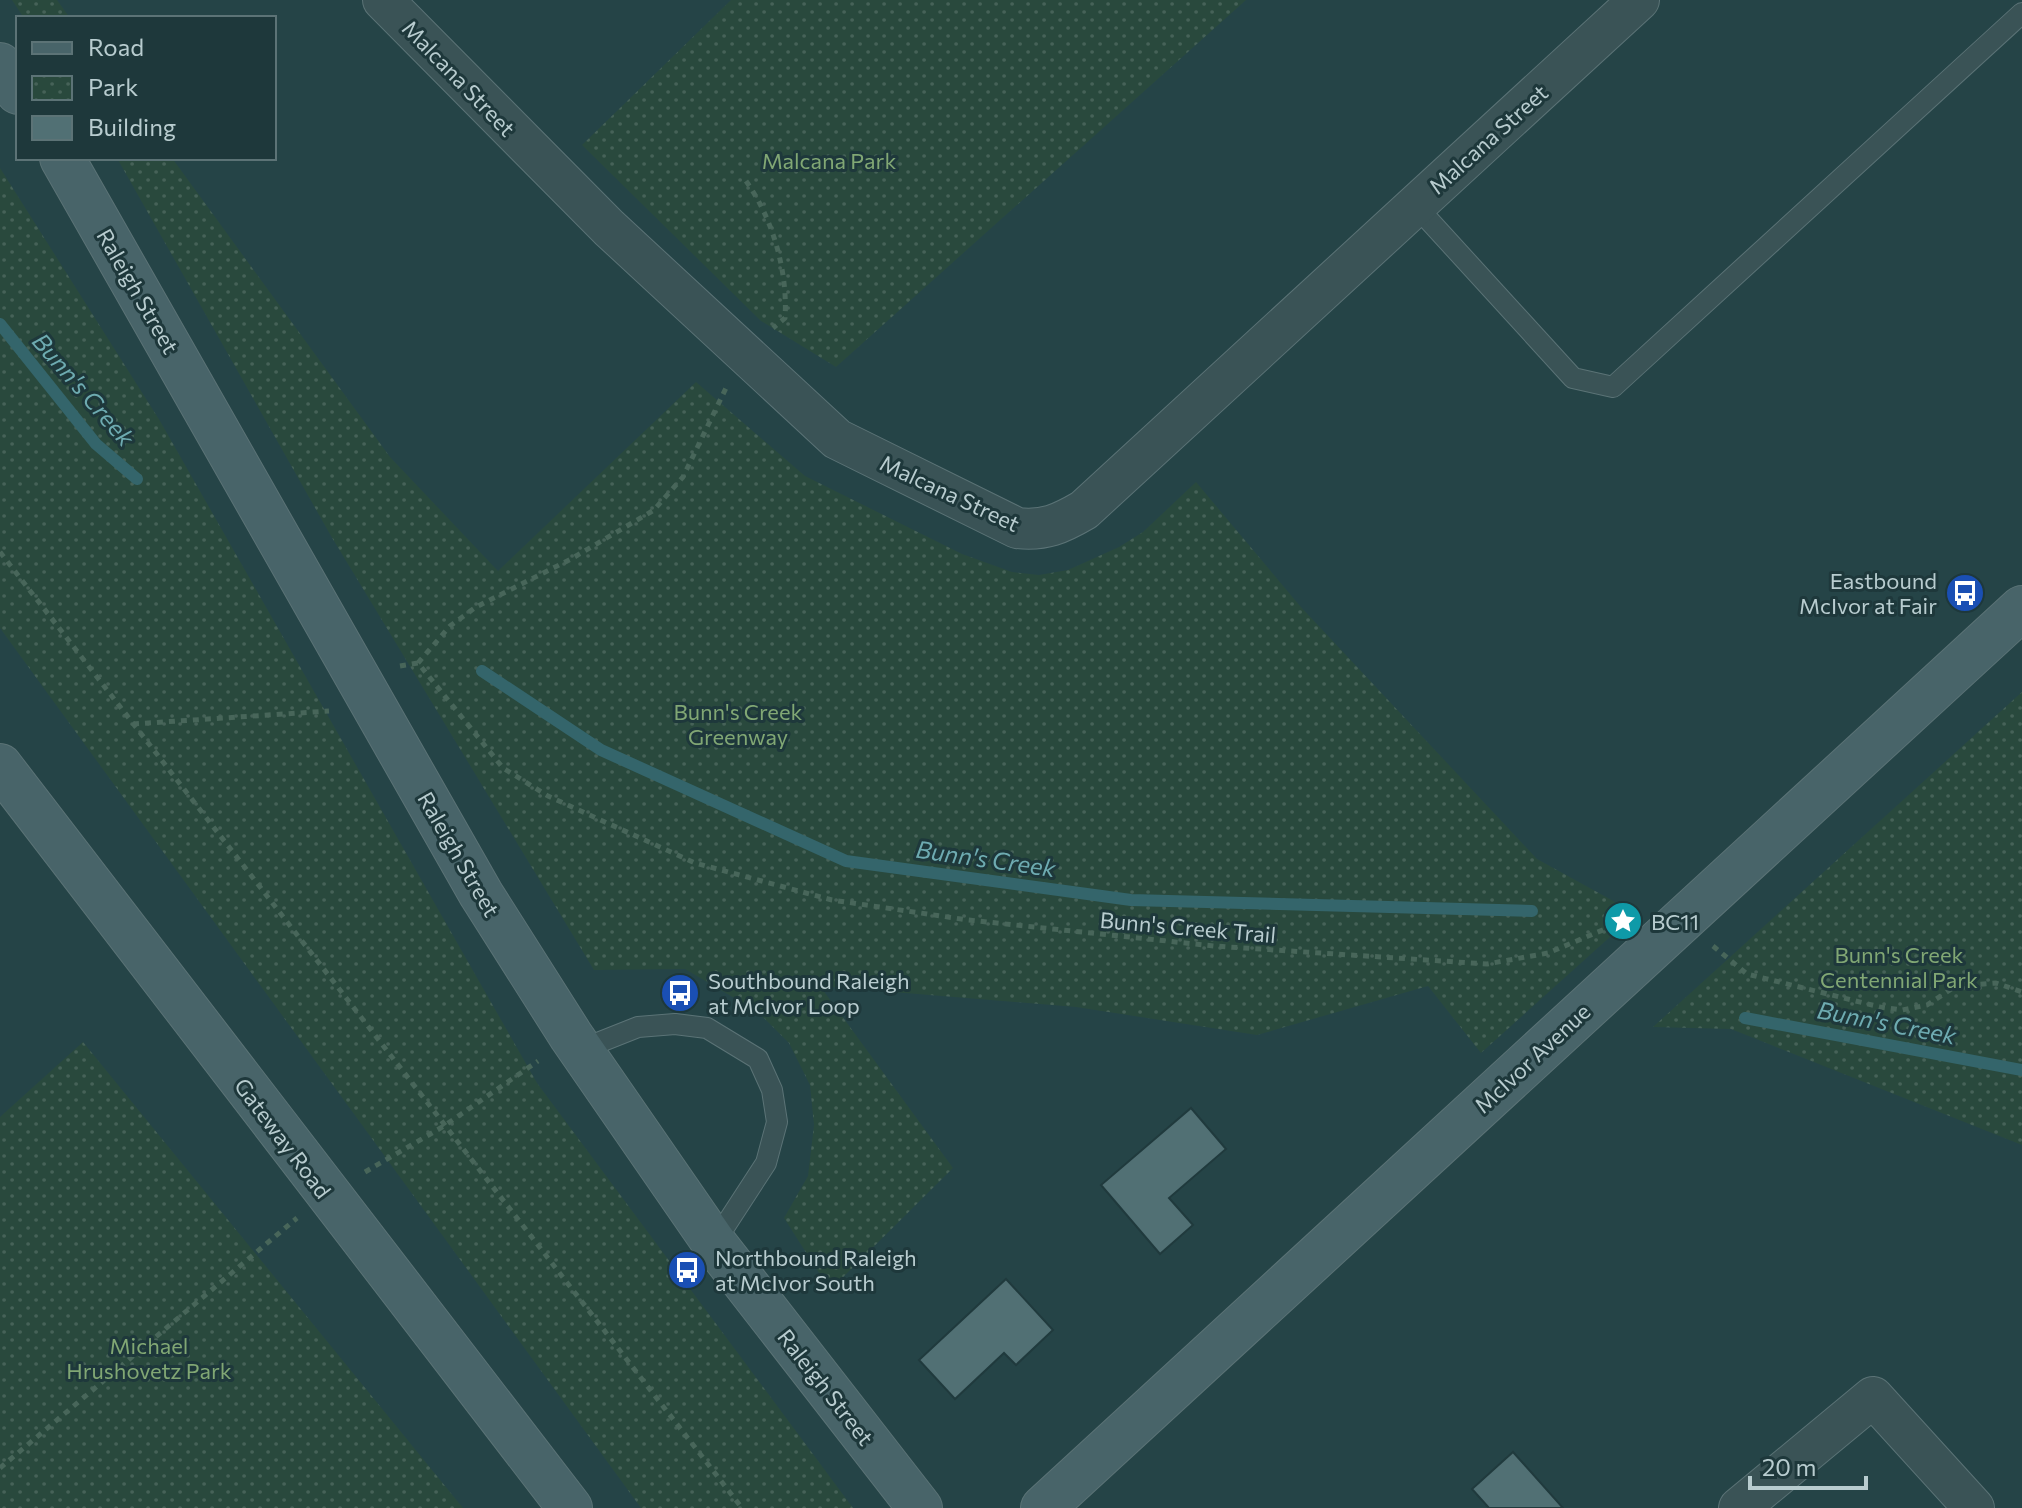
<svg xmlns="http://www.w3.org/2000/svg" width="2022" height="1508" font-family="Commissioner,sans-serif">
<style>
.park{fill:url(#park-dots)}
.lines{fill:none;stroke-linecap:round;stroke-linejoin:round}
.stream{stroke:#34656b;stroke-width:12}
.building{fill:#517074;stroke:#203a3d;stroke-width:2}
.lane-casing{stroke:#5b7376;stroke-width:22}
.street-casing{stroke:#5b7376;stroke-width:42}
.secondary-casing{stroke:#5b7376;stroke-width:46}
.path{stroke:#48665a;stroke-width:5;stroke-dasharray:6 6;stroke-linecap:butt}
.lane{stroke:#3a5356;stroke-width:20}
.street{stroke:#3a5356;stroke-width:40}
.secondary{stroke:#486469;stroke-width:44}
.labels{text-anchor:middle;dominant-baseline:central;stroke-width:6;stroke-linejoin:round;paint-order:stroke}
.street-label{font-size:22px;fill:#b8cccf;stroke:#1e383b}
.park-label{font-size:22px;fill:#81a774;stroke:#1e383b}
.poi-label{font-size:22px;fill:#b8cccf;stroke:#1e383b;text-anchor:start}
.water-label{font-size:24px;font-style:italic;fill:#6eabb1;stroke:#1e383b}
</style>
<defs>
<pattern id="park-dots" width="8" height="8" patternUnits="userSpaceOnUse" patternTransform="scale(2)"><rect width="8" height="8" fill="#29493d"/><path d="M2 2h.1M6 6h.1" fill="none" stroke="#466258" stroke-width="1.8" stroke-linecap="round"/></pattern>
</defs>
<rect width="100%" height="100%" fill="#254447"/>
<!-- park -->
<path class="park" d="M12,0h45l13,18h-46z
M731,0h515l-410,367 -75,-46 -179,-176z
M117,158h55l218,299 108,114 198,-189 109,94 157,78 50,18 27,3 29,-5 51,-23 24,-15 53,-50 104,124 237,253 80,44 23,7 -159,143 -53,-67 -171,49 -181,-28 -256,-21 133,182 -123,122 -46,-72 24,-42 6,-51 -4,-40 -21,-42 -31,-31 -73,-43 -91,1 -263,-434z
M0,168l160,253 377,662 316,425h-212l-641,-880z
M2022,692v453l-291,-116 -78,-2z
M83,1042l380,466h-463v-391z"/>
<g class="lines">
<!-- stream -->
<path class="stream" d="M0,324l96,120 41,35
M482,671l119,79 245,111 285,39 401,11
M1745,1018l277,52"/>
</g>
<!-- building -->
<path class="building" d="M1191,1108l35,41 -57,49 24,27 -33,29 -59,-69z
M1006,1279l47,51 -37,35 -12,-12 -49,46 -36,-39z
M1513,1452l50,56h-74l-17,-19z"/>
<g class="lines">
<defs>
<path id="lane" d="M1415,205l158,173 40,9 409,-374
M580,1050l58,-23 37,-3 32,4 51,31 14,31 5,32 -11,41 -52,80"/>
<path id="street" d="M383,0l226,228 228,211 180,89c28,3 43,-4 67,-18l555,-510
M1739,1508l134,-111 101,111"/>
<path id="secondary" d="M0,65l18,27
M62,158l419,736 90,142 143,207 206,265
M0,766l570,742
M1043,1508l979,-900"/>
</defs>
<!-- lane casing -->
<use href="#lane" class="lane-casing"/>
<!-- street casing -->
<use href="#street" class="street-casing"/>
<!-- secondary casing -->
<use href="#secondary" class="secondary-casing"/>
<!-- path -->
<path class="path" d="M746,181c27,38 42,91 39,137l-12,10
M0,552l742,956
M418,663l32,-37 26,-19 95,-48 83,-49 29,-33 43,-89
M400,666l18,-3 85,105 45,28 147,67 137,37 136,20 246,26 273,18 61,-11 69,-29
M133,724l196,-13
M1713,946l34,28 133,33 22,3 25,-5 29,-19 40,-3 26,9
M365,1172l79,-46 94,-65
M0,1468l297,-250"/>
<!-- lane -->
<use href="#lane" class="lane"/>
<!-- street -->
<use href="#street" class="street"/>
<!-- secondary -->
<use href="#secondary" class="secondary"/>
</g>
<!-- icons -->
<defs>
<symbol id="bus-disc" viewBox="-11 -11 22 22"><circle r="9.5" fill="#1a4fb4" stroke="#1e383b"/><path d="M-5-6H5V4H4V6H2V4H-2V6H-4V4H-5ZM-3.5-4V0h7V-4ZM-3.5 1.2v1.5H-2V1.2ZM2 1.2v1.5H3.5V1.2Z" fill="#fff"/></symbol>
<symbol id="sight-disc" viewBox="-11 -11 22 22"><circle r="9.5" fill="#0f9aa8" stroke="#1e383b"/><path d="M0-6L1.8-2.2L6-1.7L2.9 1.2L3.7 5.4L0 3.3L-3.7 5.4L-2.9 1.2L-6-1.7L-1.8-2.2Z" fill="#fff"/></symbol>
</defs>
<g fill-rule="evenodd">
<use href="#bus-disc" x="1943" y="571" width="44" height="44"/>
<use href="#sight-disc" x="1601" y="899" width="44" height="44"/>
<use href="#bus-disc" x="658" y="971" width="44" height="44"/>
<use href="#bus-disc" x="665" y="1248" width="44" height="44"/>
</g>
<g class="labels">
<!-- street labels -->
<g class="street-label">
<text transform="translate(459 78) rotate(46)">Malcana Street</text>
<text transform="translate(1488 139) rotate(-42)">Malcana Street</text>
<text transform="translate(138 291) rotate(60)">Raleigh Street</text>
<text transform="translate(950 493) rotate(25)">Malcana Street</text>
<text transform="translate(459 854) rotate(60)">Raleigh Street</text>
<text transform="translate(1188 927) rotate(5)">Bunn's Creek Trail</text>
<text transform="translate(1532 1058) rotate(-43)">McIvor Avenue</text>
<text transform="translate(283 1138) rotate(53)">Gateway Road</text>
<text transform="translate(826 1387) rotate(52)">Raleigh Street</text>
</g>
<!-- park labels -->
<g class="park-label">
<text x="829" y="160">Malcana Park</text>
<text x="738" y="711">Bunn's Creek<tspan x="738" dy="25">Greenway</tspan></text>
<text x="1899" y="954">Bunn's Creek<tspan x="1899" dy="25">Centennial Park</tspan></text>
<text x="149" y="1345">Michael<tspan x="149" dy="25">Hrushovetz Park</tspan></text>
</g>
<!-- poi labels -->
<g class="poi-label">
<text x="1937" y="580" text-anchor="end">Eastbound<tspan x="1937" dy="25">McIvor at Fair</tspan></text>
<text x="1651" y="921">BC11</text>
<text x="708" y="980">Southbound Raleigh<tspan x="708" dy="25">at McIvor Loop</tspan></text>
<text x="715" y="1257">Northbound Raleigh<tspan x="715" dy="25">at McIvor South</tspan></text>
</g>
<!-- water labels -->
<g class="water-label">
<text transform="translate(84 389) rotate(49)">Bunn's Creek</text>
<text transform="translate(986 858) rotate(8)">Bunn's Creek</text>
<text transform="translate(1887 1022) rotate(11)">Bunn's Creek</text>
</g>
</g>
<!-- legend -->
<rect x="16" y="16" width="260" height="144" fill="#1e383b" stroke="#5c7376" stroke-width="2"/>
<rect x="32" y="42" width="40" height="12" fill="#486469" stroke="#5c7376" stroke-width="2"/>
<text x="88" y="56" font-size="24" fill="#b8cccf">Road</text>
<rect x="32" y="76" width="40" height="24" fill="url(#park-dots)" stroke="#5c7376" stroke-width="2"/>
<text x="88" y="96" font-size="24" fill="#b8cccf">Park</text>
<rect x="32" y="116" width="40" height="24" fill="#517074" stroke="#5c7376" stroke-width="2"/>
<text x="88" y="136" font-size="24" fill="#b8cccf">Building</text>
<!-- scale -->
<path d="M1750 1476v12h116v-12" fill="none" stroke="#b8cccf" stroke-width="4"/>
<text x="1762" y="1476" font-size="24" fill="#b8cccf" stroke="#1e383b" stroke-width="6" paint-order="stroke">20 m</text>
</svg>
